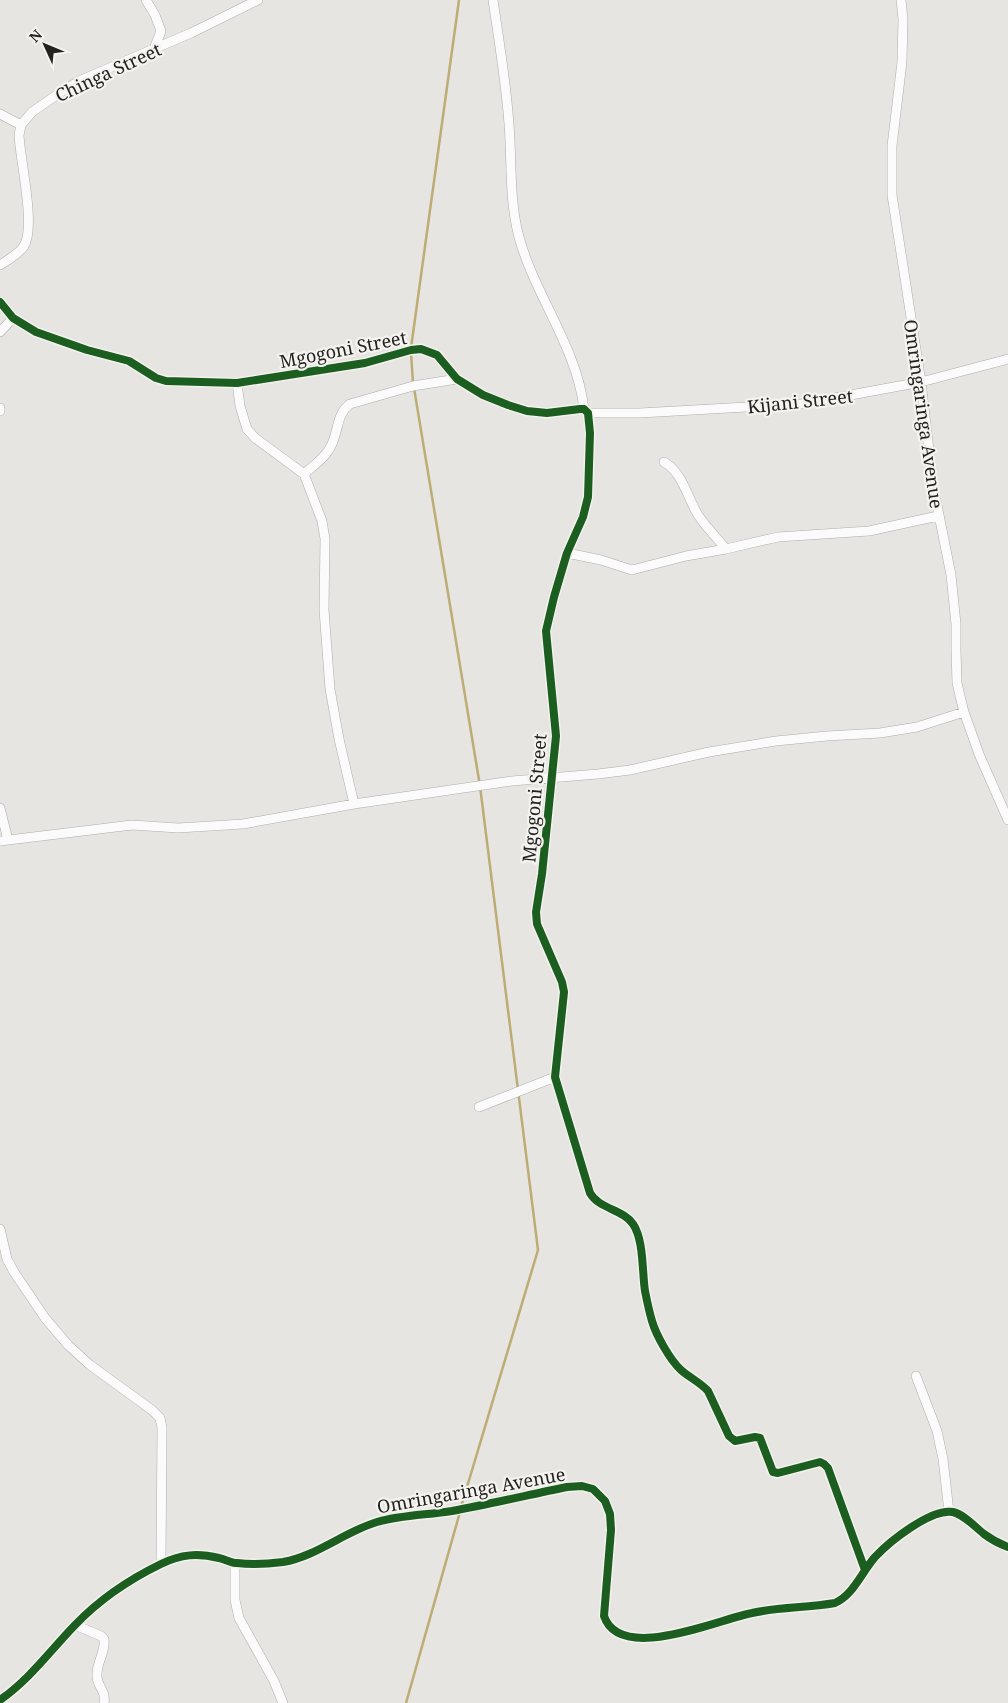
<svg xmlns="http://www.w3.org/2000/svg" width="1008" height="1703" font-family="'Noto Serif',serif">
<style>
.lines{fill:none;stroke-linecap:round;stroke-linejoin:round}
.stream{stroke:#bdac73;stroke-width:2.5}
.minor-casing{stroke:#aeadac;stroke-width:10}
.minor{stroke:#fbfbfb;stroke-width:9}
.cycleway-casing{stroke:#f5f3ef;stroke-width:11}
.cycleway{stroke:#1b5e20;stroke-width:8}
.labels{text-anchor:middle;dominant-baseline:central;stroke-width:4.5;stroke-linejoin:round;paint-order:stroke}
.street-label{font-size:18px;fill:#222220;stroke:#f5f3ef}
</style>
<rect width="100%" height="100%" fill="#e6e5e2"/>
<g class="lines">
<!-- stream -->
<path class="stream" d="M411,348l48,-348
M411,353l2,30
M414,388l66,398 58,464 -77,257
M406,1703l54,-191"/>
<defs>
<path id="minor" d="M146,0l9,15 6,16 -7,18
M493,0c6,41 13,82 16,124 3,37 0,76 10,113 16,59 58,110 65,172
M901,0l2,19 -1,43 -10,84v49l29,187 12,103 18,90 5,49v26l1,33 3,13 4,16 15,42 29,66
M0,114l21,11
M0,265c8,-5 19,-11 24,-19 12,-20 -4,-86 -5,-111l2,-10 11,-13 29,-20 18,-11 112,-48 67,-33
M0,302l13,16 23,14 51,18 42,11 27,17 10,3 71,2 128,-20 46,-13 10,-1 16,6 20,24 26,16 25,10 19,6 20,2 33,-4h4l4,4 2,20 -2,64 -5,20 -16,36 -13,44 -8,34 10,105 -14,138 -6,38 1,12 25,58 2,10 -9,85 35,116c9,16 33,16 43,31 11,16 9,48 12,67 2,10 4,20 7,30 4,14 18,39 29,49 9,8 19,12 27,21l21,45 6,5 20,-4 5,1 13,34 5,1 42,-11 4,2 4,4 37,102
M0,332l13,-14
M237,383l3,23 7,23 8,9 49,36 18,47 3,18 -1,71 6,79 9,50 15,65
M0,408v3
M588,413h52l162,-9 119,-22 87,-23
M664,462c19,11 23,35 34,53 8,12 19,23 28,34
M304,474c9,-8 22,-17 27,-28 8,-15 5,-32 19,-42l63,-18 44,-7
M567,553l34,7 31,10 54,-14 40,-7 52,-12 91,-6 69,-15
M0,808l8,32
M0,841l132,-16 46,3 65,-4 111,-20 158,-23 86,-7 32,-4 79,-18 67,-11 51,-5 53,-3 37,-6 47,-15
M479,1107l76,-30
M0,1229l7,30 7,13 31,46 23,27 22,20 62,45 8,8 2,10 -1,136
M916,1376l21,55 6,28 6,53
M235,1563v37l4,18 35,63 9,22
M75,1625l26,11 3,3c2,13 -8,24 -7,37 0,11 9,13 7,27
M0,1700c29,-20 50,-49 75,-75 24,-25 55,-46 86,-61 20,-10 37,-11 58,-6 6,1 12,5 18,5 15,2 31,1 46,-1 34,-6 61,-30 94,-40 24,-7 50,-7 75,-11 38,-7 76,-16 115,-24l15,-1 11,3 12,12 5,13 1,16 -7,86c16,48 115,3 148,-3 27,-6 55,-5 83,-10 19,-9 26,-30 40,-46 14,-15 56,-49 78,-45 12,3 22,15 31,22 8,6 16,10 24,13"/>
</defs>
<!-- minor casing -->
<use href="#minor" class="minor-casing"/>
<!-- minor -->
<use href="#minor" class="minor"/>
<defs>
<path id="cycleway" d="M0,302l13,16 23,14 51,18 42,11 27,17 10,3 71,2 128,-20 46,-13 10,-1 16,6 20,24 26,16 25,10 19,6 20,2 33,-4h4l4,4 2,20 -2,64 -5,20 -16,36 -13,44 -8,34 10,105 -14,138 -6,38 1,12 25,58 2,10 -9,85 35,116c9,16 33,16 43,31 11,16 9,48 12,67 2,10 4,20 7,30 4,14 18,39 29,49 9,8 19,12 27,21l21,45 6,5 20,-4 5,1 13,34 5,1 42,-11 4,2 4,4 37,102
M0,1700c29,-20 50,-49 75,-75 24,-25 55,-46 86,-61 20,-10 37,-11 58,-6 6,1 12,5 18,5 15,2 31,1 46,-1 34,-6 61,-30 94,-40 24,-7 50,-7 75,-11 38,-7 76,-16 115,-24l15,-1 11,3 12,12 5,13 1,16 -7,86c16,48 115,3 148,-3 27,-6 55,-5 83,-10 19,-9 26,-30 40,-46 14,-15 56,-49 78,-45 12,3 22,15 31,22 8,6 16,10 24,13"/>
</defs>
<!-- cycleway casing -->
<use href="#cycleway" class="cycleway-casing"/>
<!-- cycleway -->
<use href="#cycleway" class="cycleway"/>
</g>
<g class="labels">
<!-- street labels -->
<g class="street-label">
<text transform="translate(108 72) rotate(-25)">Chinga Street</text>
<text transform="translate(343 349) rotate(-11)">Mgogoni Street</text>
<text transform="translate(800 401) rotate(-6)">Kijani Street</text>
<text transform="translate(924 414) rotate(82)">Omringaringa Avenue</text>
<text transform="translate(534 798) rotate(-85)">Mgogoni Street</text>
<text transform="translate(471 1490) rotate(-10)">Omringaringa Avenue</text>
</g>
</g>
<!-- north arrow -->
<g transform="translate(45 45) rotate(314)" stroke="#f5f3ef" stroke-width="4" paint-order="stroke">
<path d="M0-4L9 19L0 12L-9 19Z" fill="#222220"/>
<text y="-8" font-size="14" font-weight="bold" text-anchor="middle" fill="#222220">N</text>
</g>
</svg>
